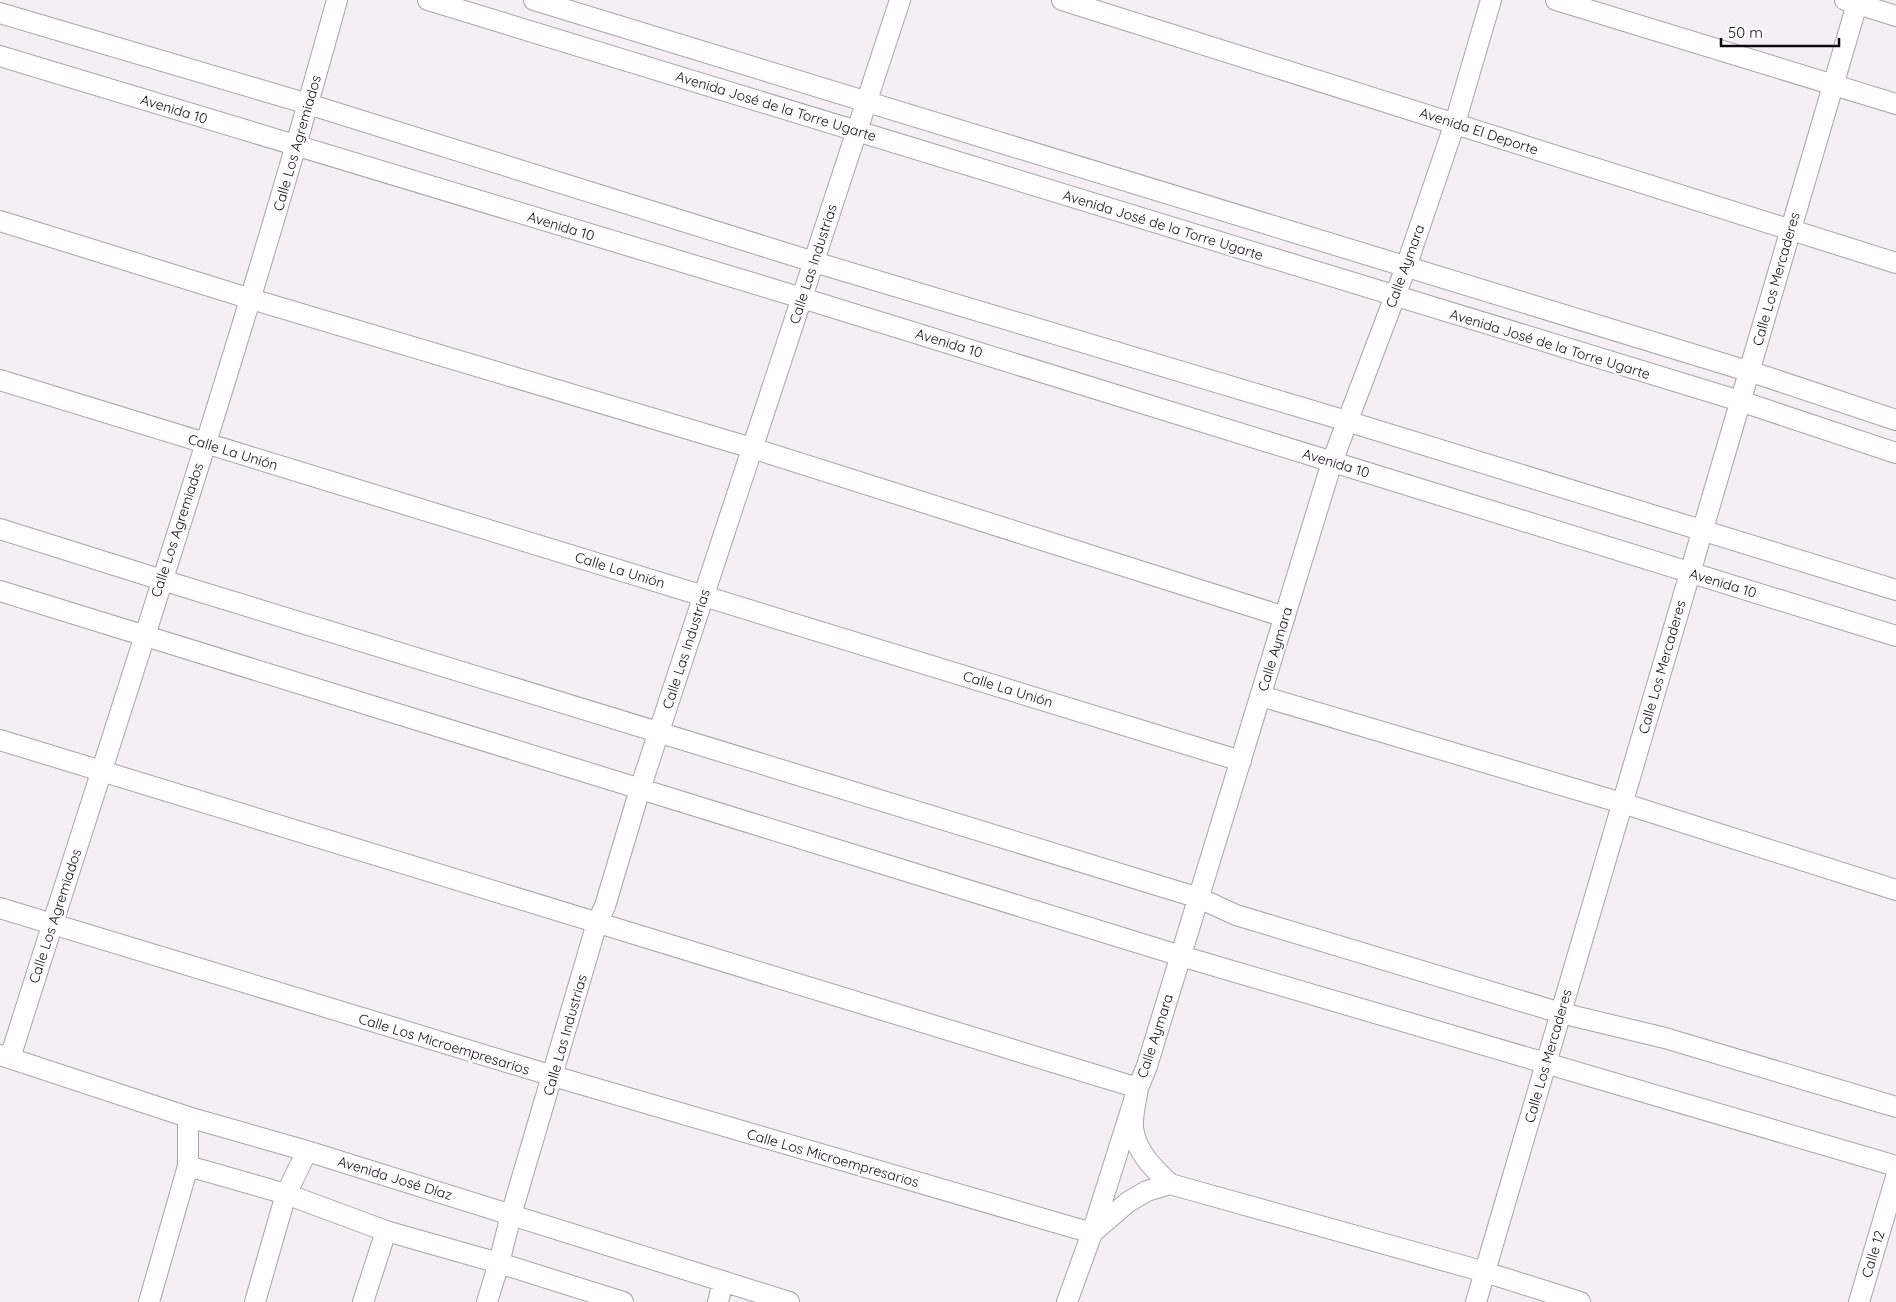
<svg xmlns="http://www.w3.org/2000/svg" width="1896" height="1302" font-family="Quicksand,sans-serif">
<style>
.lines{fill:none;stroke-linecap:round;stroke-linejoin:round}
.minor-casing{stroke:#a8a4a7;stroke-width:22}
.minor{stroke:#fff;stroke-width:20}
.labels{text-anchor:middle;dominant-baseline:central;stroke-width:5;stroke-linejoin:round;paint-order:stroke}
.street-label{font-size:14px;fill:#0e0d0e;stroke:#fffdff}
</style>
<rect width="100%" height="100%" fill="#f3eff2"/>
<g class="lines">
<defs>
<path id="minor" d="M428,0l1312,401 156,52
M534,0l1230,376 132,44
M1062,0l834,263
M1556,0l340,104
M1845,0l51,16
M0,13l308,91 506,158 526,157 556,171
M0,56l802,242 1094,338
M0,221l251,78 501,149 533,169
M0,380l1241,381
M0,529l162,51 1037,318 37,17 325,98 104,25 231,69
M0,591l1181,365 715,210
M1261,696l361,107 274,87
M0,740l1138,348c-2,13 -6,28 -5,40 3,24 21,41 37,56
M0,908l553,168 539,157 36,-31 19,-11 23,-7 315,88 95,30
M0,1055l188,62 119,34 482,151
M10,1058c111,-352 229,-702 327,-1058
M188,1117v49l98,28 100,37 113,32 124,39
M149,1302l39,-136
M255,1302l31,-108 21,-43
M363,1302l23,-71
M487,1302l12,-39 12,-48 86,-292 8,-17 35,-117 260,-789
M718,1302l5,-21
M1067,1302l25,-69 46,-145 9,-22 185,-604 74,-195 49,-144 36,-123
M1476,1302l381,-1298
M1859,1302l37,-125"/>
</defs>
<!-- minor casing -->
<use href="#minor" class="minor-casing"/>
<!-- minor -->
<use href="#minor" class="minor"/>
</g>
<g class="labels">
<!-- street labels -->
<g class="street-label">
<text transform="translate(776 106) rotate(17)">Avenida José de la Torre Ugarte</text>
<text transform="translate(174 109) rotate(17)">Avenida 10</text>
<text transform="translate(1479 131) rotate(18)">Avenida El Deporte</text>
<text transform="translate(297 143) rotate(-74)">Calle Los Agremiados</text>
<text transform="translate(1163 225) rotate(17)">Avenida José de la Torre Ugarte</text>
<text transform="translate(561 226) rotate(17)">Avenida 10</text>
<text transform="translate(813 264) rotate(-72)">Calle Las Industrias</text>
<text transform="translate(1405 266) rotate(-70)">Calle Aymara</text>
<text transform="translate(1776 279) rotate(-74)">Calle Los Mercaderes</text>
<text transform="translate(949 343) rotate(17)">Avenida 10</text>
<text transform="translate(1550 344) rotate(17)">Avenida José de la Torre Ugarte</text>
<text transform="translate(233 452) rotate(17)">Calle La Unión</text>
<text transform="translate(1336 463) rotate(17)">Avenida 10</text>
<text transform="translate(177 530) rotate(-72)">Calle Los Agremiados</text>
<text transform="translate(620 570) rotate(17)">Calle La Unión</text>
<text transform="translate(1723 583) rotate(17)">Avenida 10</text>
<text transform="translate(686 649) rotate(-72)">Calle Las Industrias</text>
<text transform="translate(1275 649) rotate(-73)">Calle Aymara</text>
<text transform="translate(1662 667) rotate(-74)">Calle Los Mercaderes</text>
<text transform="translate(1008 689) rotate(17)">Calle La Unión</text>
<text transform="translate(55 916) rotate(-72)">Calle Los Agremiados</text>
<text transform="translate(565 1035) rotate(-74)">Calle Las Industrias</text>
<text transform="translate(1155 1036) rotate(-72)">Calle Aymara</text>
<text transform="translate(444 1044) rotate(17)">Calle Los Microempresarios</text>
<text transform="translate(1548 1056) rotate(-74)">Calle Los Mercaderes</text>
<text transform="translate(833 1158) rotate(16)">Calle Los Microempresarios</text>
<text transform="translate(395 1178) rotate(17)">Avenida José Díaz</text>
<text transform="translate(1873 1254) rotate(-73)">Calle 12</text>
</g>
</g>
<!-- scale -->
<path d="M1721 38v8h118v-8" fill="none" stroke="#0e0d0e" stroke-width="2.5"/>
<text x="1728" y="38" font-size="15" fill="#0e0d0e" stroke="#fffdff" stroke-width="4" paint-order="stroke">50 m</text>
</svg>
